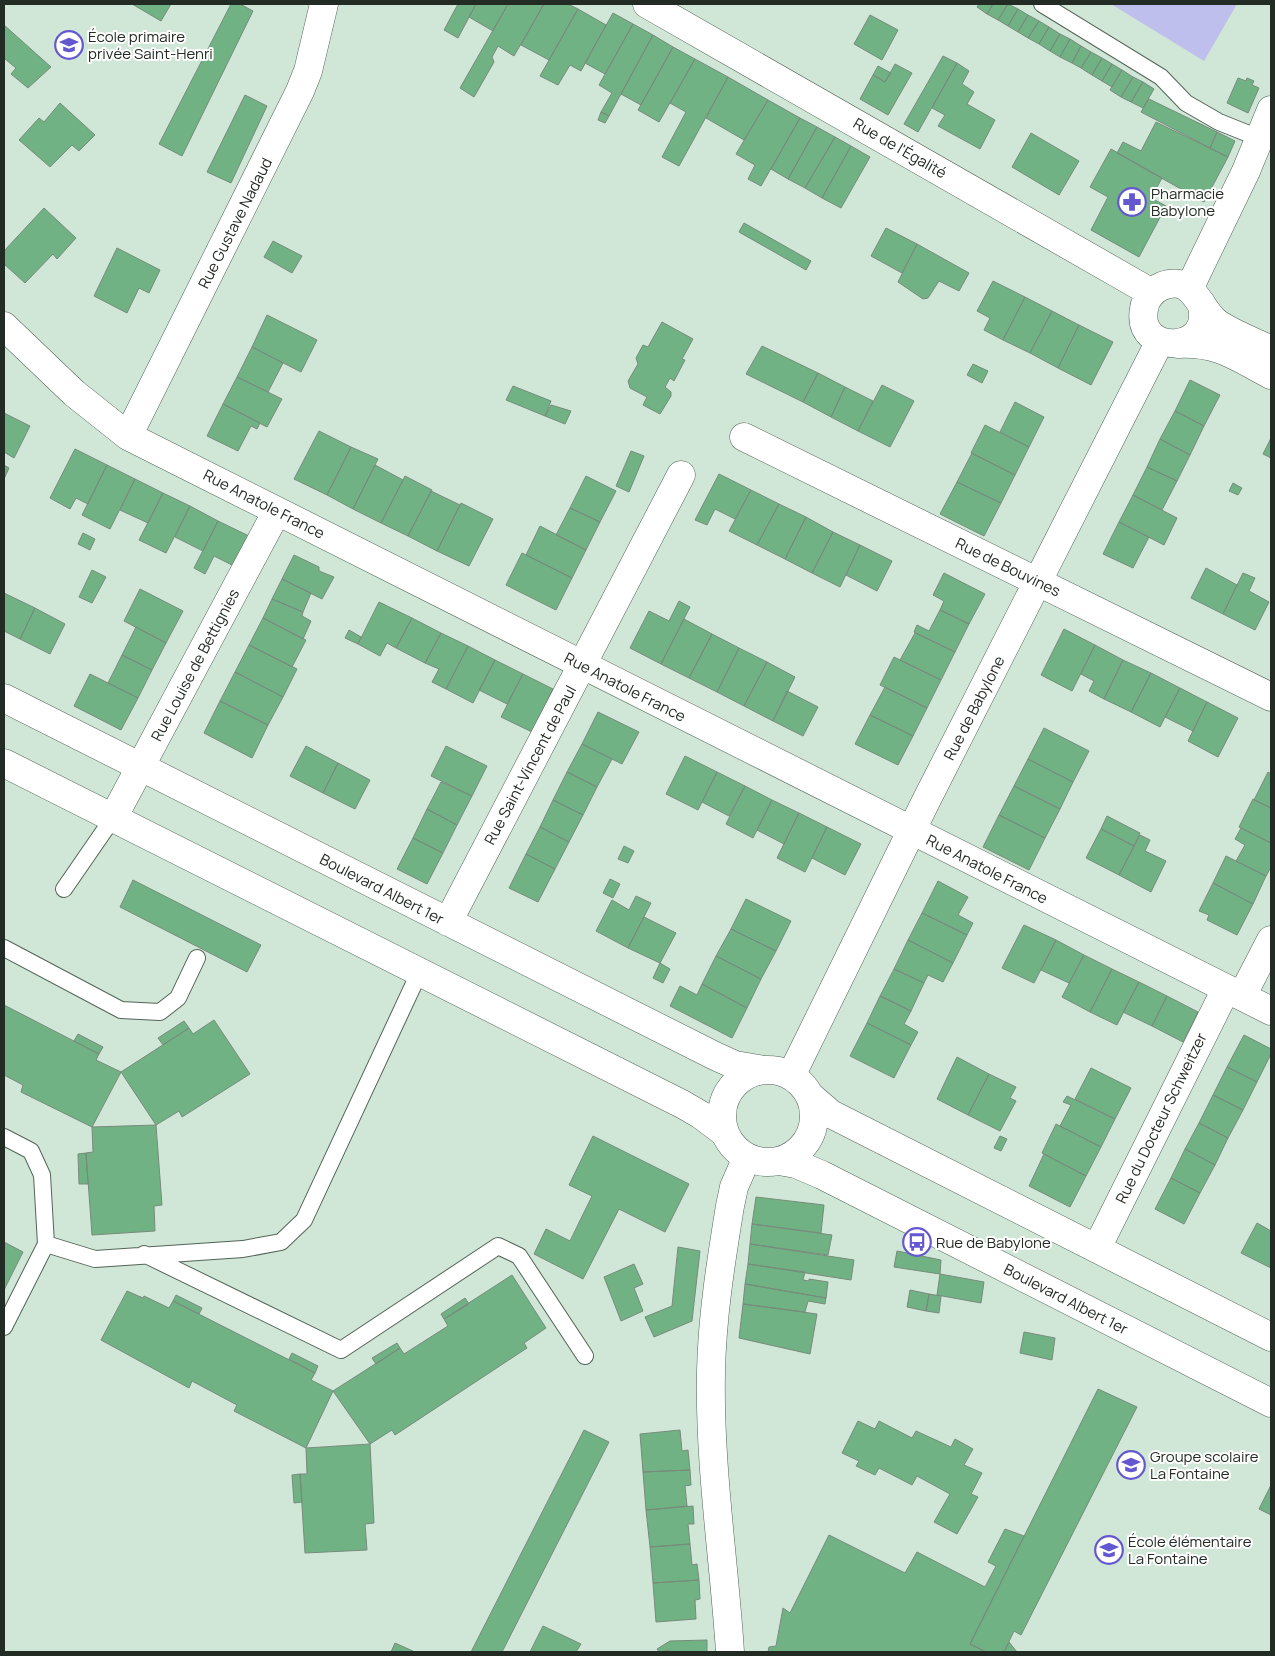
<svg xmlns="http://www.w3.org/2000/svg" width="1275" height="1656" font-family="Manrope,sans-serif">
<style>
.green{fill:#bebfec}
.building{fill:#71b284;stroke:#778b7c}
.lines{fill:none;stroke-linecap:round;stroke-linejoin:round}
.service-casing{stroke:#526557;stroke-width:18}
.minor-casing{stroke:#526557;stroke-width:29}
.service{stroke:#fff;stroke-width:16}
.minor{stroke:#fff;stroke-width:28}
.labels{text-anchor:middle;dominant-baseline:central;stroke-width:4;stroke-linejoin:round;paint-order:stroke}
.poi-label{font-size:15px;fill:#232b25;stroke:#fff;text-anchor:start}
.street-label{font-size:15px;fill:#232b25;stroke:#fff}
</style>
<rect width="100%" height="100%" fill="#d0e6d6"/>
<!-- green -->
<path class="green" d="M1111,4h126l-33,57z"/>
<!-- building -->
<path class="building" d="M132,4h39l-10,17z
M231,4h9l13,7 -71,145 -23,-12z
M458,4h18l-18,34 -14,-8z
M476,4h32l-15,27 -24,-14z
M508,4h36l-30,52 -16,-10 -6,11 2,5 -20,35 -14,-9z
M544,4h24l10,5 -29,51 -28,-15z
M979,4h14l-6,10 -10,-7z
M993,4h15l-10,16 -11,-6z
M1008,4l10,5 -10,17 -10,-6z
M578,9l28,16 -25,46 -11,-6 -12,20 -18,-9z
M1018,9l10,6 -10,17 -10,-6z
M613,13l20,11 -28,50 -20,-11z
M870,15l28,15 -16,30 -28,-16z
M1028,15l11,6 -11,17 -10,-6z
M1039,21l10,6 -10,17 -11,-6z
M633,24l20,11 -44,81 -8,-4 11,-19 -13,-8z
M4,25l47,42 -23,21 -17,-14 5,-6 -11,-9 -1,2z
M1049,27l11,7 -10,17 -11,-7z
M1060,34l10,5 -10,18 -10,-6z
M653,35l20,12 -32,58 -20,-11z
M1070,39l11,7 -9,17 -12,-6z
M1081,46l10,6 -10,16 -9,-5z
M673,47l22,12 -36,63 -21,-12z
M1091,52l11,6 -10,17 -11,-7z
M943,56l14,7 -39,69 -14,-8z
M1102,58l10,6 -10,17 -10,-6z
M695,59l33,18 -49,89 -17,-9 24,-45 -16,-9z
M957,63l12,8 -7,13 12,8 -7,12 28,16 -15,29 -42,-23 7,-11 -13,-7z
M895,64l17,9 -24,42 -28,-16 13,-24 12,7z
M1112,64l10,6 -10,17 -10,-6z
M878,66l13,7 -6,9 -12,-7z
M1122,70l11,7 -12,20 -11,-7z
M728,77l40,23 -24,40 -38,-22z
M1133,77l10,5 -12,20 -10,-5z
M1238,78l8,3 1,-3 7,3 -2,4 7,3 -11,25 -21,-10z
M1143,82l11,7 -11,19 -12,-6z
M245,95l22,11 -36,77 -24,-11z
M1149,99l68,33 -7,16 -69,-36z
M768,100l32,18 -39,68 -13,-7 7,-14 -19,-11z
M60,103l35,32 -16,16 -7,-6 -22,22 -31,-27 20,-22 5,4z
M601,112l8,4 -4,7 -7,-3z
M800,118l17,9 -29,52 -17,-10z
M1156,122l72,35 -24,45 -87,-49 6,-11 18,9z
M817,127l18,10 -30,51 -17,-9z
M1217,132l18,9 -7,16 -18,-9z
M1031,133l48,28 -20,34 -47,-28z
M835,137l16,9 -29,52 -17,-10z
M851,146l19,11 -29,51 -19,-10z
M1111,149l51,29 -11,20 15,8 -27,51 -48,-27 17,-33 -18,-10z
M44,208l32,30 -19,21 -4,-5 -28,29 -21,-19v-13z
M744,223l67,38 -5,9 -67,-38z
M886,228l31,16 -15,29 -31,-17z
M273,241l29,15 -10,17 -28,-16z
M917,244l52,29 -10,18 -20,-10 -11,17 -5,1 -25,-17z
M117,248l43,22 -11,23 -10,-5 -12,25 -33,-17z
M993,281l32,16 -22,43 -19,-10 6,-12 -13,-7z
M1025,297l27,14 -22,42 -27,-13z
M1052,311l27,14 -21,43 -28,-15z
M267,315l50,25 -16,32 -49,-25z
M662,322l31,17 -11,20 3,1 -11,21 -4,-3 -5,9 6,5v4l-11,18 -17,-9 4,-8 -17,-9 -2,-7 10,-17 -2,-6 7,-13 5,2z
M1079,325l34,17 -22,43 -33,-17z
M762,346l56,27 -15,29 -57,-28z
M252,347l31,16 -15,29 -31,-15z
M973,364l15,7 -6,12 -15,-8z
M818,373l27,14 -14,30 -28,-15z
M237,377l45,22 -15,28 -44,-23z
M1190,380l30,15 -16,31 -29,-15z
M882,385l32,16 -24,46 -32,-16z
M513,386l38,15 -6,15 -39,-16z
M845,387l28,14 -15,30 -27,-14z
M1015,402l29,15 -15,30 -29,-15z
M223,404l37,19 -3,6 -6,-3 -13,25 -31,-15z
M551,405l20,6 -6,13 -20,-8z
M1175,411l29,15 -14,29 -30,-16z
M4,413l26,13 -16,32 -10,-6z
M985,425l44,22 -14,28 -44,-22z
M319,431l32,16 -24,48 -33,-16z
M1271,438v20l-8,-4z
M1160,439l30,16 -13,26 -30,-14z
M351,447l27,12 -25,50 -26,-14z
M75,449l32,16 -19,39 -12,-6 -6,11 -20,-11z
M631,451l13,5 -15,36 -13,-6z
M972,453l43,22 -14,28 -44,-21z
M4,465l5,3 -5,11z
M107,465l28,14 -25,50 -28,-14z
M375,465l28,15 -22,43 -28,-14z
M1147,467l30,14 -15,29 -29,-15z
M719,474l32,16 -16,29 -20,-10 -8,16 -12,-5z
M405,476l27,14 -24,46 -27,-13z
M586,476l30,15 -16,31 -30,-14z
M135,479l28,14 -15,30 -28,-13z
M957,482l44,21 -17,33 -44,-22z
M1233,483l9,5 -4,7 -9,-4z
M751,490l28,14 -22,41 -28,-14z
M431,491l29,14 -23,46 -29,-15z
M163,493l27,13 -24,47 -27,-13z
M1133,495l44,23 -13,27 -45,-23z
M461,503l32,16 -24,47 -32,-15z
M779,504l27,13 -21,42 -28,-14z
M190,506l28,15 -15,30 -28,-14z
M570,508l30,14 -14,28 -30,-15z
M806,517l27,15 -21,41 -27,-14z
M218,521l31,15 -15,30 -20,-10 -9,18 -11,-6z
M1119,522l30,15 -16,31 -30,-14z
M540,526l46,24 -14,28 -46,-23z
M833,532l27,13 -20,42 -28,-14z
M83,533l12,6 -5,11 -12,-6z
M860,545l32,16 -15,30 -31,-16z
M522,553l50,25 -16,32 -50,-25z
M294,555l25,12v4l15,6 -12,22 -40,-20z
M1206,568l31,17 -14,29 -32,-16z
M92,570l14,7 -14,26 -13,-6z
M944,573l41,21 -16,30 -29,-14 4,-9 -11,-6z
M1243,573l12,5 -6,13 20,11 -14,28 -32,-16z
M282,579l29,14 -8,19 -31,-13z
M140,589l43,22 -17,32 -42,-22z
M4,593l31,15 -15,31 -16,-8z
M272,599l31,13 -1,4 9,5 -8,18 -40,-21z
M679,601l11,6 -29,57 -31,-16 19,-37 20,10z
M379,602l33,16 -16,30 -9,-5 -7,13 -22,-12z
M35,608l30,16 -15,30 -30,-15z
M940,610l29,14 -14,28 -41,-20 3,-7 12,6z
M263,618l43,22 -14,27 -43,-22z
M412,618l29,15 -16,30 -29,-15z
M684,619l28,15 -23,44 -28,-14z
M136,627l30,16 -14,27 -30,-15z
M1064,629l31,16 -23,46 -31,-16z
M349,630l12,7 -3,7 -13,-6z
M441,633l27,13 -22,43 -14,-7 7,-13 -14,-6z
M915,633l40,19 -14,28 -41,-20z
M712,634l27,14 -22,44 -28,-14z
M249,645l48,24 -14,28 -48,-25z
M1095,645l28,15 -19,39 -15,-8 5,-10 -13,-7z
M468,646l27,14 -22,43 -27,-14z
M739,648l28,14 -23,44 -27,-14z
M122,655l30,15 -14,28 -30,-15z
M894,657l47,23 -14,28 -47,-23z
M495,660l28,14 -16,30 -28,-14z
M1123,660l28,13 -20,39 -27,-13z
M767,662l28,15 -22,44 -29,-15z
M235,672l48,25 -15,28 -48,-24z
M1151,673l29,15 -20,39 -29,-15z
M90,674l48,24 -17,32 -47,-24z
M523,674l30,15 -21,43 -31,-15z
M885,687l42,21 -14,28 -43,-21z
M1180,688l27,14 -14,29 -28,-14z
M787,691l31,16 -15,29 -30,-15z
M220,701l48,24 -16,33 -48,-25z
M1207,702l31,16 -20,39 -30,-16z
M598,712l41,20 -17,32 -40,-20z
M870,715l43,21 -15,29 -43,-21z
M1044,728l45,23 -16,31 -45,-23z
M582,744l30,15 -15,28 -30,-15z
M306,746l32,17 -15,30 -33,-17z
M446,746l41,20 -15,30 -41,-20z
M685,756l32,16 -19,38 -32,-16z
M1028,759l45,23 -13,27 -46,-23z
M338,763l32,17 -15,29 -32,-16z
M567,772l30,15 -14,28 -30,-15z
M717,772l28,14 -16,30 -27,-14z
M1268,772l3,2v34l-17,-8z
M441,782l31,14 -15,29 -30,-16z
M745,786l27,14 -19,38 -27,-14z
M1014,786l46,23 -15,29 -46,-23z
M1253,799l18,9v35l-32,-16z
M553,800l30,15 -14,27 -29,-15z
M772,800l27,13 -15,31 -27,-14z
M427,809l30,16 -14,28 -30,-15z
M799,813l28,14 -22,45 -28,-14z
M999,815l46,23 -16,32 -46,-23z
M1107,816l33,17 -6,13 -33,-17z
M540,827l29,15 -14,27 -29,-15z
M827,827l34,17 -16,31 -33,-17z
M1241,828l30,15v24l-5,9 -30,-15 9,-16 -10,-6z
M1101,829l33,17 -15,29 -33,-17z
M1140,835l10,5 -5,11 21,10 -15,31 -32,-17z
M413,838l30,15 -16,31 -30,-15z
M624,846l10,5 -6,12 -10,-4z
M526,854l29,15 -17,33 -29,-14z
M1226,856l40,20 -13,28 -40,-21z
M610,879l10,5 -7,14 -10,-5z
M133,880l128,65 -14,27 -127,-65z
M938,881l30,16 -10,18 15,8 -6,12 -45,-22z
M1213,883l40,21 -16,31 -30,-15 2,-5 -10,-4z
M636,896l15,7 -23,45 -32,-17 16,-31 17,10z
M746,899l45,22 -15,30 -45,-22z
M922,913l45,22 -14,28 -45,-23z
M644,917l32,16 -16,30 -32,-15z
M1024,925l32,15 -22,43 -32,-15z
M731,929l45,22 -15,28 -45,-23z
M908,940l45,23 -10,19 -15,-7 -4,8 -30,-14z
M1056,940l28,15 -15,28 -28,-13z
M1084,955l28,14 -22,43 -28,-15z
M716,956l45,23 -14,29 -45,-24z
M660,963l10,6 -7,14 -10,-5z
M894,969l30,14 -13,28 -31,-15z
M1112,969l27,13 -22,43 -27,-13z
M1139,982l28,14 -15,30 -29,-14z
M702,984l45,24 -15,30 -62,-32 10,-20 17,9z
M880,996l31,15 -7,13 14,8 -7,13 -44,-22z
M1167,996l31,16 -15,30 -31,-16z
M4,1005l95,49 -3,6 25,12 -29,55 -71,-35 2,-7 -19,-10z
M214,1020l36,54 -68,43 -3,-6 -23,14 -35,-53 68,-44 4,6z
M184,1021l5,7 -26,17 -5,-7z
M867,1023l44,22 -17,33 -44,-22z
M78,1034l25,13 -4,7 -25,-13z
M1244,1035l27,14v5l-14,28 -30,-15z
M957,1057l32,17 -21,41 -31,-16z
M1227,1067l30,15 -14,28 -30,-15z
M1091,1068l40,20 -16,31 -40,-20z
M989,1074l27,13 -6,11 6,3 -16,30 -32,-16z
M1213,1095l30,15 -15,28 -29,-15z
M1067,1096l48,23 -14,28 -41,-21 11,-21 -8,-3z
M1199,1123l29,15 -13,27 -30,-16z
M1056,1124l45,23 -15,29 -44,-23z
M156,1125l6,80 -8,1 1,25 -63,4 -6,-82 7,-1 -1,-25z
M593,1136l96,48 -24,48 -46,-23 -36,70 -49,-25 12,-25 24,12 22,-45 -23,-11z
M1000,1136l7,3 -6,12 -7,-3z
M1185,1149l30,16 -15,28 -29,-15z
M86,1153l2,31h-9l-1,-30z
M1044,1154l42,22 -16,31 -41,-21z
M1171,1178l29,15 -16,31 -29,-15z
M756,1197l68,8 -3,28 -69,-9z
M1257,1223l14,8v37l-30,-15z
M752,1224l80,11 -4,20 -78,-11z
M4,1242l19,10 -19,38z
M750,1244l104,16 -3,20 -103,-16z
M678,1247l22,4 -8,70 -38,16 -9,-20 27,-11z
M897,1251l44,9 -1,14 -46,-7z
M634,1264l9,20 -9,4 9,23 -22,10 -17,-44z
M748,1264l57,8 -2,8 6,1v-2l19,3 -2,16 -81,-14z
M940,1274l44,8 -3,21 -44,-8z
M512,1275l34,53 -22,15 3,5 -132,87 -3,-5 -22,14 -37,-53 67,-43 4,6 44,-28 -4,-7z
M745,1284l81,14 -1,6 -17,-3 -3,11 -62,-8z
M910,1290l19,4 -3,17 -19,-4z
M127,1291l16,7 1,-2 25,12 4,-7 142,72 -4,7 22,11 -27,57 -72,-37 3,-6 -45,-24 -3,7 -88,-48z
M929,1294l12,2 -2,17 -13,-2z
M176,1295l26,13 -3,6 -26,-13z
M465,1298l4,6 -25,15 -3,-5z
M743,1304l74,10 -7,40 -71,-16z
M1024,1332l31,6 -3,22 -32,-7z
M397,1343l3,5 -24,16 -4,-6z
M292,1353l26,13 -3,7 -26,-14z
M1098,1389l39,18 -116,228 -7,-4 -10,21h-18l-16,-8z
M858,1421l17,8 4,-8 33,17 4,-7 35,16 4,-8 18,10 -9,16 18,8 -11,21 7,3 -21,37 -23,-12 16,-28 -33,-18 -5,9 -33,-17 -4,7 -19,-9 3,-5 -17,-8z
M584,1430l25,12 -107,210h-31z
M680,1430l2,21 6,-1 2,20 -47,2 -3,-38z
M370,1444l4,79 -9,1 2,26 -62,3 -5,-79h7l-1,-26z
M690,1470l1,15 -6,1 2,20 -41,4 -3,-38z
M300,1474l2,28 -8,1 -2,-28z
M1271,1485v30l-12,-6z
M693,1506l1,18h-6l2,20 -40,3 -4,-37z
M1005,1529l19,7 -54,108 16,8h-218l1,-5 7,-1 7,-38 7,5 39,-78 76,38 12,-21 68,35 11,-21 -8,-4z
M690,1544l2,21 5,-1 2,16 -46,3 -3,-36z
M699,1580l1,19 -5,1 1,19 -40,3 -3,-39z
M543,1626l38,18 -5,8h-46z
M707,1640v12h-37v-2l-11,2 -2,-3 13,-8z
M1009,1642l8,10h-13z
M395,1643l20,9h-24z"/>
<g class="lines">
<defs>
<path id="service" d="M1042,4l119,73 25,26 33,19 40,16
M64,889l49,-71
M4,948l117,62 39,2 18,-14 19,-40
M4,1137l27,14 11,24 4,69 -42,83
M46,1244l49,15 148,-10 38,-7 23,-22 115,-247
M144,1254l197,96 157,-104 21,10 66,100"/>
<path id="minor" d="M647,4l505,289
M1189,289l57,-118 25,-61
M1201,303c16,51 -66,54 -57,6 1,-10 9,-19 18,-23 33,-12 36,23 55,37 16,11 36,18 54,27
M4,326l70,67 54,43 1143,575
M1178,344c41,-2 58,13 93,31
M128,436l172,-345 8,-20 16,-67
M744,437l527,260
M4,698l711,358 20,9 29,5
M4,763l678,341 19,11 24,18
M113,818l164,-307
M448,922l233,-447
M1242,996l29,-56
M722 1116a46 46 0 1 1 92 0a46 46 0 1 1-92 0Z
M791,1076l135,-275 234,-460
M809,1095l22,19 440,223
M779,1161l17,3 26,11 449,228
M1097,1248l129,-259
M730,1652c-6,-93 -21,-187 -19,-280 1,-55 10,-111 19,-166l4,-19 13,-30"/>
</defs>
<!-- service casing -->
<use href="#service" class="service-casing"/>
<!-- minor casing -->
<use href="#minor" class="minor-casing"/>
<!-- service -->
<use href="#service" class="service"/>
<!-- minor -->
<use href="#minor" class="minor"/>
</g>
<!-- icons -->
<defs>
<symbol id="school-ring" viewBox="-11 -11 22 22"><circle r="9.5" fill="#fff" stroke="#6457d0" stroke-width="1.5"/><path d="M0-5L7-2L0 1L-7-2ZM-4 1L0 2.5L4 1V4Q0 6-4 4Z" fill="#6457d0"/></symbol>
<symbol id="pharmacy-ring" viewBox="-11 -11 22 22"><circle r="9.5" fill="#fff" stroke="#6457d0" stroke-width="1.5"/><path d="M-2-6h4v4h4v4h-4v4h-4v-4h-4v-4h4Z" fill="#6457d0"/></symbol>
<symbol id="bus-ring" viewBox="-11 -11 22 22"><circle r="9.5" fill="#fff" stroke="#6457d0" stroke-width="1.5"/><path d="M-5-6H5V4H4V6H2V4H-2V6H-4V4H-5ZM-3.5-4V0h7V-4ZM-3.5 1.2v1.5H-2V1.2ZM2 1.2v1.5H3.5V1.2Z" fill="#6457d0"/></symbol>
</defs>
<g fill-rule="evenodd">
<use href="#school-ring" x="53" y="29" width="32" height="32"/>
<use href="#pharmacy-ring" x="1116" y="186" width="32" height="32"/>
<use href="#bus-ring" x="901" y="1226" width="32" height="32"/>
<use href="#school-ring" x="1115" y="1449" width="32" height="32"/>
<use href="#school-ring" x="1093" y="1534" width="32" height="32"/>
</g>
<g class="labels">
<!-- poi labels -->
<g class="poi-label">
<text x="88" y="36">École primaire<tspan x="88" dy="17">privée Saint-Henri</tspan></text>
<text x="1151" y="193">Pharmacie<tspan x="1151" dy="17">Babylone</tspan></text>
<text x="936" y="1242">Rue de Babylone</text>
<text x="1150" y="1456">Groupe scolaire<tspan x="1150" dy="17">La Fontaine</tspan></text>
<text x="1128" y="1541">École élémentaire<tspan x="1128" dy="17">La Fontaine</tspan></text>
</g>
<!-- street labels -->
<g class="street-label">
<text transform="translate(900 148) rotate(30)">Rue de l'Égalité</text>
<text transform="translate(235 223) rotate(-63)">Rue Gustave Nadaud</text>
<text transform="translate(264 504) rotate(27)">Rue Anatole France</text>
<text transform="translate(1008 567) rotate(26)">Rue de Bouvines</text>
<text transform="translate(195 665) rotate(-62)">Rue Louise de Bettignies</text>
<text transform="translate(625 687) rotate(27)">Rue Anatole France</text>
<text transform="translate(974 708) rotate(-63)">Rue de Babylone</text>
<text transform="translate(530 765) rotate(-62)">Rue Saint-Vincent de Paul</text>
<text transform="translate(987 869) rotate(27)">Rue Anatole France</text>
<text transform="translate(382 889) rotate(27)">Boulevard Albert 1er</text>
<text transform="translate(1161 1118) rotate(-64)">Rue du Docteur Schweitzer</text>
<text transform="translate(1066 1299) rotate(27)">Boulevard Albert 1er</text>
</g>
</g>
<!-- border -->
<rect width="1275" height="1656" fill="none" stroke="#232b25" stroke-width="10"/>
</svg>
